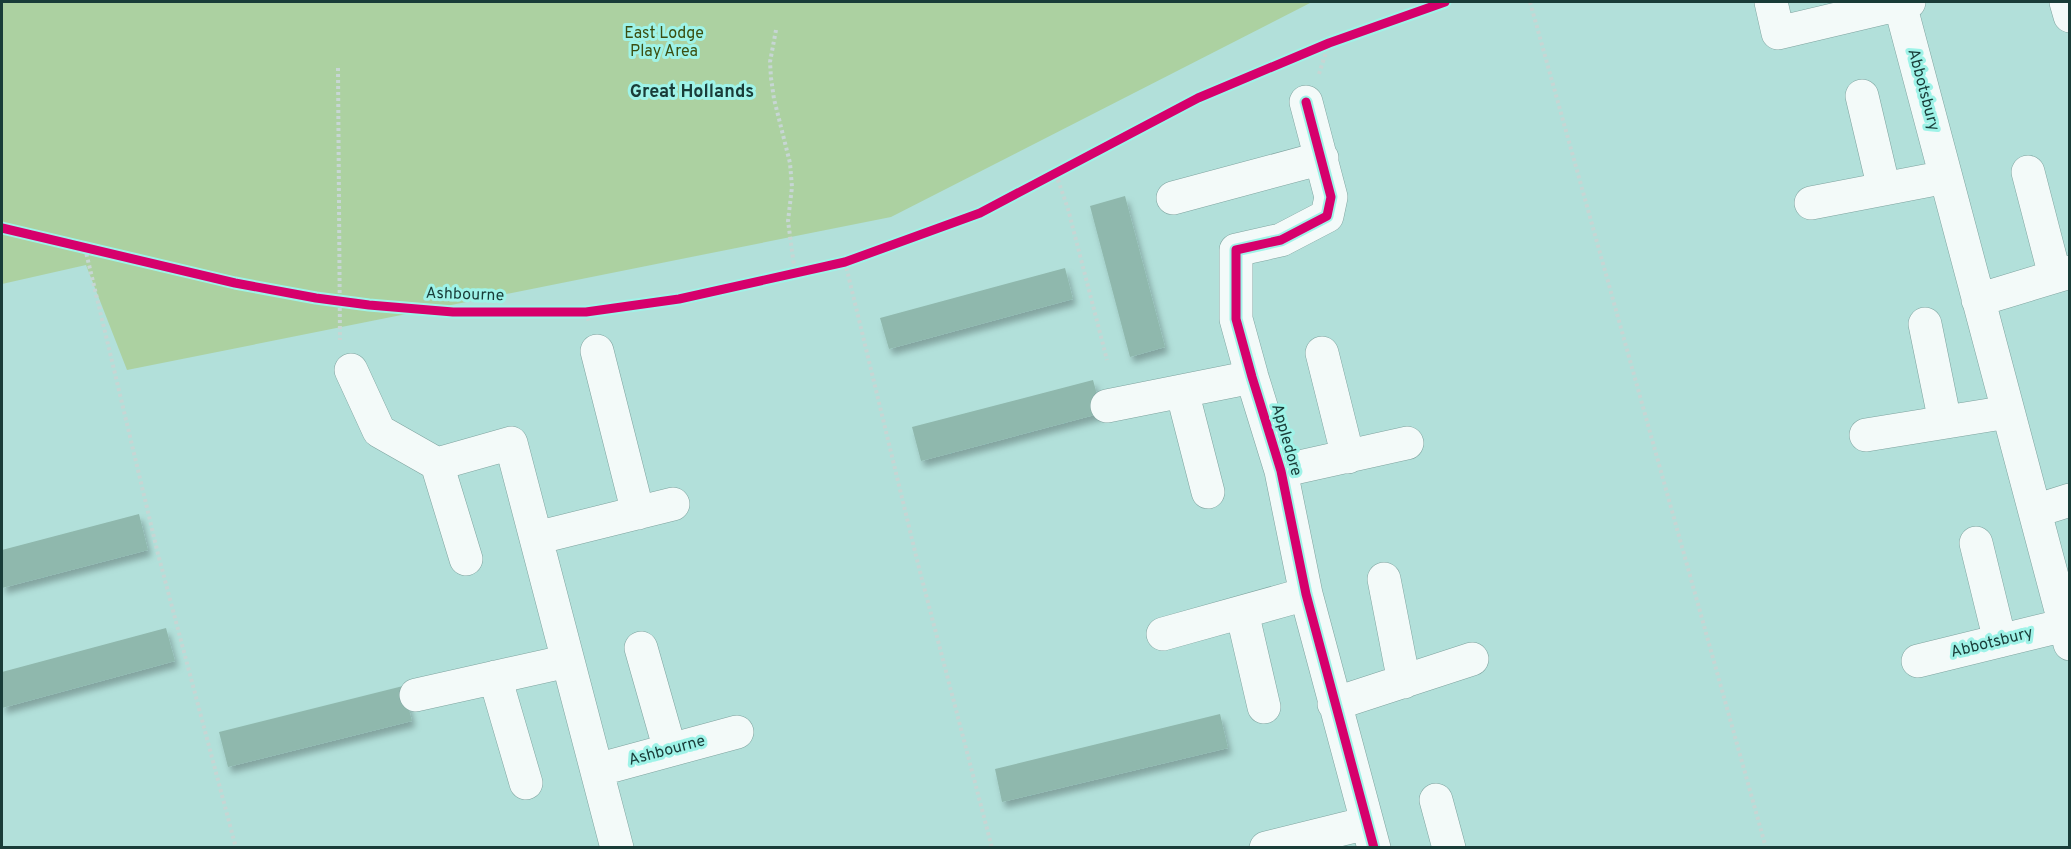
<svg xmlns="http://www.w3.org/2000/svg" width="2071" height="849" font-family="Overpass,sans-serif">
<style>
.green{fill:#acd1a1}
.building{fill:#8fb8ad;filter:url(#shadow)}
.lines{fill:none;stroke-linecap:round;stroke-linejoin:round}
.minor-casing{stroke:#7ea39f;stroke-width:34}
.path{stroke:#c7d6d4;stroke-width:4;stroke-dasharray:3 3;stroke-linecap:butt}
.minor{stroke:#f3faf9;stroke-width:33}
.cycleway-casing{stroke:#9ff3e8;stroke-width:13}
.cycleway{stroke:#d6006c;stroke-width:9}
.labels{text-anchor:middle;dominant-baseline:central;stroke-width:6;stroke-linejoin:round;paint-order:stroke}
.park-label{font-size:16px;fill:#3b4e11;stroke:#9ff3e8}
.street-label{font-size:16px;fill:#193c38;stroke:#9ff3e8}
.neighbourhood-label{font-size:18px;font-weight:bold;fill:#193c38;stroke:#9ff3e8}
</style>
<defs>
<filter id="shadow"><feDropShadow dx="3.5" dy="6" stdDeviation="3" flood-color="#0004"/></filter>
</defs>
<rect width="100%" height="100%" fill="#b2e0da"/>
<!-- green -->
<path class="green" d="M2,2h1310l-421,215 -764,153 -41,-105 -84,19z"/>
<!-- building -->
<path class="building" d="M1125,196l40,151 -35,10 -40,-151z
M1065,268l8,31 -184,50 -9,-31z
M1093,380l9,33 -181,48 -9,-34z
M139,514l9,36 -146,38v-38z
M166,628l9,33 -173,47v-36z
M403,686l9,35 -184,46 -9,-35z
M1220,714l8,34 -226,54 -7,-33z"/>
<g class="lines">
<defs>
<path id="minor" d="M1771,2l7,31 131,-31
M2066,2l4,14
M1900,4l170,640
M1862,96l22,93
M1306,102l25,95 -4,19 -46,24 -45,10v69l16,58 29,94 25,123 68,254
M2028,172l27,104
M1173,198l149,-40
M1811,203l135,-26
M1978,300l92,-28
M1925,324l20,98
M597,351l41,162
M1322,353l26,104
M351,370l28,61 58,33 74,-21 106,405
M1182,391l26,101
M1107,406l145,-29
M1866,435l142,-23
M437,464l29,95
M1281,471l126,-28
M2035,511l35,-11
M536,538l137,-34
M1976,543l24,98
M1384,579l20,103
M1242,612l22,95
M1163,634l143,-40
M641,648l29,102
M1918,661l147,-36
M495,677l31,106
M416,695l152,-34
M1334,704l138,-45
M597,770l140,-38
M1436,800l13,48
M1266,848l101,-25"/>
</defs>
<!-- minor casing -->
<use href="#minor" class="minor-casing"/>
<!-- path -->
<path class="path" d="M1530,2l236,846
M776,30l-6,32 1,16 3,21 16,64 2,24 -4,34 7,52
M338,68l2,272
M1319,74l10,-31
M1056,174l12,35 39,151
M85,248l73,306 78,294
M845,262l73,302 74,284
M586,312l3,10"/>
<!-- minor -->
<use href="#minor" class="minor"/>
<defs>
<path id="cycleway" d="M1306,102l25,95 -4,19 -46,24 -45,10v69l16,58 29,94 25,123 68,254
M2,228l233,55 81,15 53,7 84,7h133l93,-13 166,-37 135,-49 218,-115 131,-55 116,-41"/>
</defs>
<!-- cycleway casing -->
<use href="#cycleway" class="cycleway-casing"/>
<!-- cycleway -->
<use href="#cycleway" class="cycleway"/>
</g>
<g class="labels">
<!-- park labels -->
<g class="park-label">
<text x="664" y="34">East Lodge<tspan x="664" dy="18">Play Area</tspan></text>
</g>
<!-- street labels -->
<g class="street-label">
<text transform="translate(1923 90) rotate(75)">Abbotsbury</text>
<text transform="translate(465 295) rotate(2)">Ashbourne</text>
<text transform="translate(1286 440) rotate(74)">Appledore</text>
<text transform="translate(1992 643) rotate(-14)">Abbotsbury</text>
<text transform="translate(667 751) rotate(-15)">Ashbourne</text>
</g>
<!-- neighbourhood labels -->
<g class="neighbourhood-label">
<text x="692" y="92">Great Hollands</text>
</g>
</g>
<!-- border -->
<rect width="2071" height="849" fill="none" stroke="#193c38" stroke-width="6"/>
</svg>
